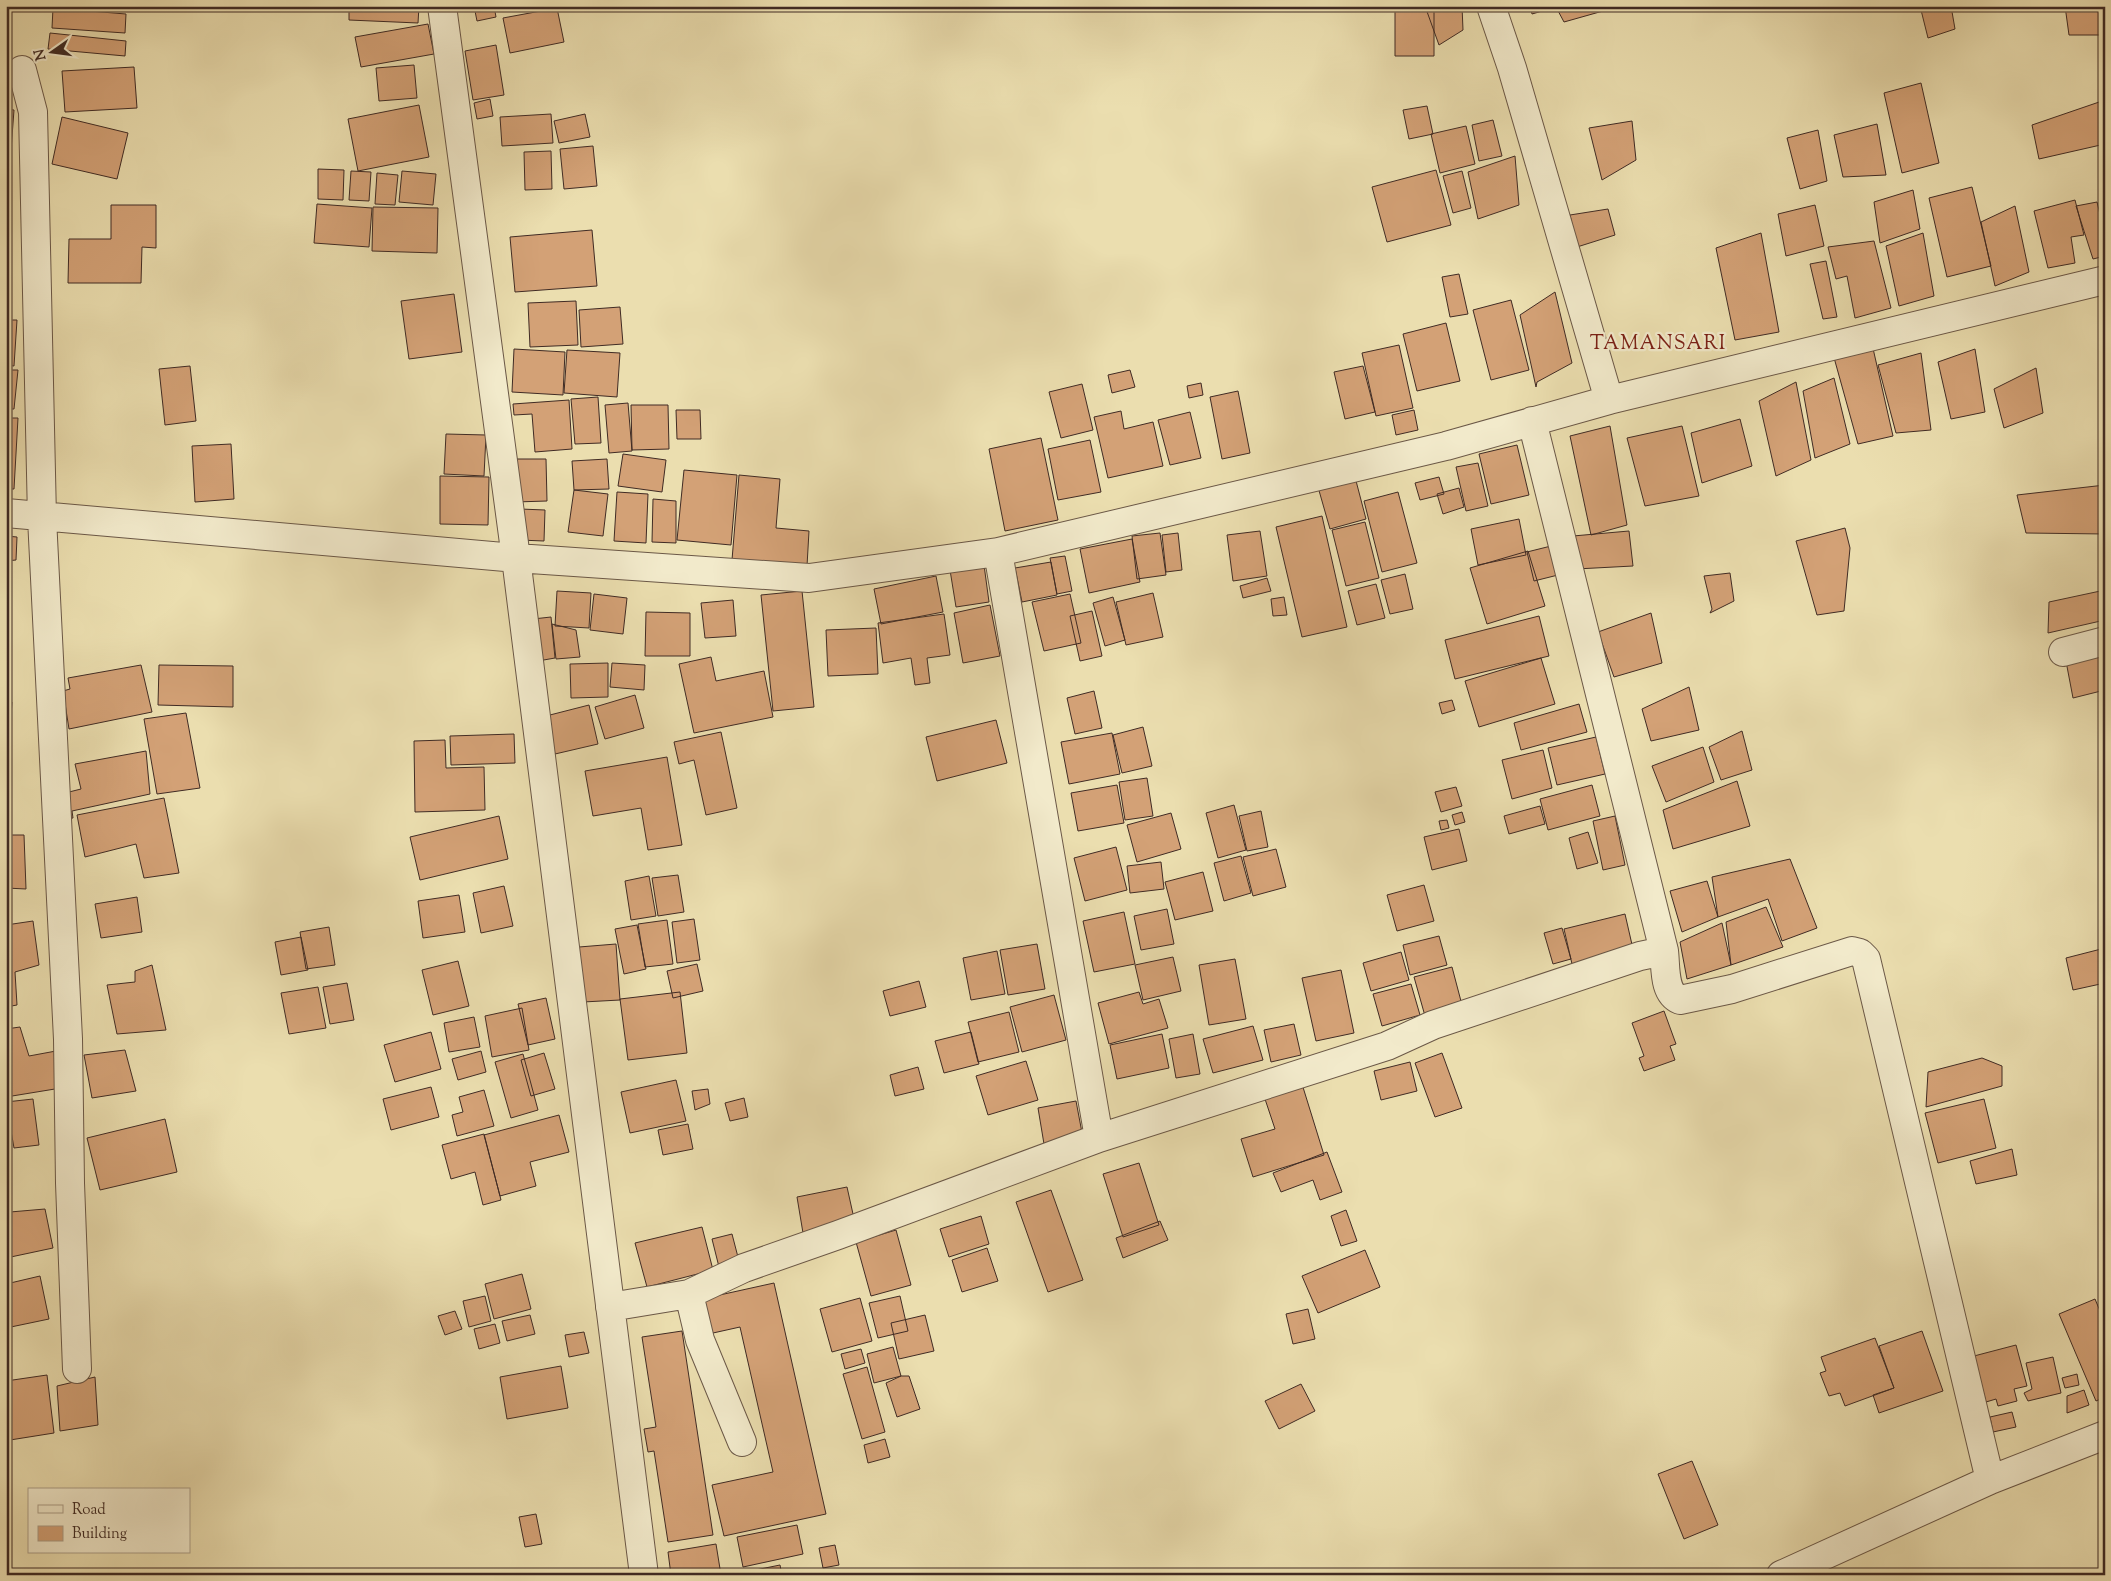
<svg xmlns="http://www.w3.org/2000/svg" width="2111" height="1581" font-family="'Sorts Mill Goudy',serif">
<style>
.building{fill:#d3a176;stroke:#402b24}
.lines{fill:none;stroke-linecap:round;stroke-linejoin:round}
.minor-casing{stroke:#6b5847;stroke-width:30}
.minor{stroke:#f2eacb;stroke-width:28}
.labels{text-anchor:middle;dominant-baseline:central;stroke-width:4.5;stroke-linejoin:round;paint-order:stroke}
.quarter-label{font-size:20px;letter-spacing:1px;fill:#7a1f14;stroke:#f2eacb}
</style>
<rect width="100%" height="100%" fill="#ebdeaf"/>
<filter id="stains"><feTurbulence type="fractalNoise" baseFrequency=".004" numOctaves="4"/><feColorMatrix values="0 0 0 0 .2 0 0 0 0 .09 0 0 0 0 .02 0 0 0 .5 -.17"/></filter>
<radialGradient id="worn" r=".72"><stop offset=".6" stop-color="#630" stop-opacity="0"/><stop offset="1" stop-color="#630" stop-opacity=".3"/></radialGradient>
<!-- building -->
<path class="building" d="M349,6h70l-1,17 -69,-3z
M474,6h20l2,11 -19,4z
M1395,6h39v50h-39z
M1425,6h37l1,24 -24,15z
M1530,6h59l14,5 -39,11 -8,-15 -24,7z
M1920,6h31l4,23 -27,9z
M2065,6h40v29h-36z
M53,8l73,6 -1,19 -73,-5z
M557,8l7,34 -54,11 -7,-35z
M428,24l6,30 -73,13 -6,-30z
M50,33l76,8 -1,15 -77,-7z
M496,45l8,50 -31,5 -8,-49z
M414,65l3,33 -38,3 -3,-33z
M134,67l3,41 -72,4 -3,-41z
M1921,83l18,80 -37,10 -18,-80z
M490,99l3,17 -16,3 -3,-16z
M2105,100v44l-66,15 -7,-34z
M419,105l10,52 -71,14 -10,-52z
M1427,106l6,28 -24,5 -6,-29z
M6,109l8,1 -3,40 -5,-1z
M551,114l2,29 -51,3 -2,-29z
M585,114l5,23 -31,6 -5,-22z
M62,117l66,16 -11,46 -65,-15z
M1493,120l9,36 -23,5 -7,-36z
M1632,121l4,39 -34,20 -13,-52z
M1877,124l9,51 -43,2 -9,-42z
M1466,126l9,38 -35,9 -9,-39z
M1818,130l9,51 -27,8 -13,-51z
M593,146l4,40 -33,3 -4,-40z
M551,151l1,38 -27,1 -1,-38z
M1515,156l4,49 -41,14 -10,-47z
M318,169l26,1 -1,30 -25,-1z
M1436,170l15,55 -64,17 -15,-55z
M351,171l20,1 -2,29 -20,-1z
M402,171l34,3 -3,31 -34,-3z
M1462,171l9,37 -18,5 -10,-37z
M377,173l21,2 -3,30 -20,-1z
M1972,187l19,79 -44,11 -18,-79z
M1913,190l7,39 -40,14 -6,-41z
M2075,200l9,35 -13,2 4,26 -27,5 -14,-57z
M2097,202l8,33v21l-12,3 -17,-53z
M317,204l55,4 -3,39 -55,-4z
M111,205h45v43l-14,-1 -1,36h-73l1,-44h42z
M1815,205l9,41 -38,10 -8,-42z
M2015,206l14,66 -34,14 -14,-64z
M373,207l65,1 -1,45 -65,-2z
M1608,209l7,26 -38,12 -7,-32z
M592,230l5,56 -82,6 -5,-55z
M1761,233l18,99 -44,8 -19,-92z
M1923,233l11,63 -35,10 -13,-60z
M1874,241l17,67 -36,10 -8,-42 -11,3 -8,-32z
M1826,261l11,56 -14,2 -13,-55z
M1459,274l9,40 -18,3 -8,-40z
M1555,292l17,71 -35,19 -1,5 -16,-72z
M454,294l8,58 -53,7 -8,-58z
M1511,300l18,70 -38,10 -18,-70z
M576,301l2,44 -48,2 -2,-44z
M620,307l3,37 -42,3 -2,-37z
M6,320h11l-3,46 -8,-1z
M1446,323l14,58 -43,10 -14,-57z
M1872,344l21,92 -35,8 -25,-90z
M1399,345l14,63 -37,8 -14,-63z
M514,349l51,3 -2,43 -51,-3z
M1975,349l10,63 -34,7 -13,-57z
M567,350l53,3 -3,44 -53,-4z
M1921,353l10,77 -35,3 -18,-68z
M190,366l6,55 -31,4 -6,-56z
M1363,366l12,46 -30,7 -11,-47z
M2036,368l7,45 -39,15 -10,-39z
M6,370h12l-4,39h-8z
M1130,370l5,17 -23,6 -4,-18z
M1834,378l16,66 -35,14 -12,-67z
M1796,382l15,78 -35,16 -17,-75z
M1201,383l2,12 -14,3 -2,-12z
M1082,384l11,46 -32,8 -12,-46z
M1238,391l12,62 -28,6 -12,-62z
M598,397l3,46 -26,1 -4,-45z
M569,400l3,49 -37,3 -3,-38 -18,1 -1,-11z
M628,403l4,48 -23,2 -4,-48z
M631,405h37l1,44 -37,1z
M676,410h24l1,29h-24z
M1414,410l4,20 -22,5 -4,-20z
M1121,411l3,18 29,-7 10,44 -55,12 -14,-61z
M1190,412l11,46 -31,7 -12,-45z
M6,418h12l-4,71h-8z
M1740,419l12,47 -50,17 -11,-50z
M1610,426l17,99 -36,10 -21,-99z
M1682,426l17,70 -54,10 -18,-68z
M446,434l40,1 -2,41 -40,-2z
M1041,438l17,82 -53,11 -16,-82z
M1090,440l11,52 -43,8 -10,-51z
M231,444l3,55 -39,3 -3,-56z
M1517,445l12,50 -38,9 -12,-50z
M623,454l43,6 -4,32 -44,-6z
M514,459h32l1,42 -32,1z
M607,459l2,30 -35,1 -2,-29z
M1478,463l10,43 -22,5 -10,-44z
M684,470l53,5 -6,70 -54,-5z
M739,475l41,4 -4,49 33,3 -2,35 -75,-6z
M440,476l49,1 -1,48 -48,-1z
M1355,477l11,42 -36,10 -12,-42z
M1439,477l5,17 -24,6 -5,-17z
M2105,485v49l-79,-1 -9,-38z
M1459,488l5,19 -21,7 -6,-20z
M574,490l34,4 -5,42 -35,-4z
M617,492l31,2 -2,49 -32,-2z
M1398,492l19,71 -35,9 -18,-71z
M653,499l23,2v42l-24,-1z
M520,509l25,1 -1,31 -25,-1z
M1322,516l25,111 -45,10 -26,-110z
M1519,519l7,36 -48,10 -7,-36z
M1365,522l14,56 -33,8 -14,-56z
M1845,528l5,20 -6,63 -27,4 -21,-74z
M1260,531l7,45 -34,5 -6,-46z
M1629,531l4,35 -57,3 -3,-33z
M1160,533l6,42 -29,4 -5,-43z
M1178,533l4,37 -16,2 -4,-37z
M6,536l11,1 -1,23 -10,1z
M1132,539l8,43 -51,11 -9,-44z
M1555,545l7,29 -28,7 -7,-29z
M1528,551l17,55 -58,18 -17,-56z
M1065,556l7,35 -15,3 -7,-36z
M1051,562l6,33 -35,7 -7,-34z
M984,565l5,37 -33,5 -6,-37z
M1730,573l4,28 -24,12 2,-4 -8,-33z
M1405,574l8,35 -23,5 -9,-34z
M936,576l7,36 -62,12 -7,-35z
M1267,578l4,13 -28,7 -3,-12z
M1376,584l9,34 -28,7 -9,-34z
M2105,590v30l-57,13 1,-31z
M557,591l34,2 -2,35 -34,-2z
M802,591l12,116 -41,4 -12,-116z
M1153,593l10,44 -37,8 -10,-43z
M594,594l33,4 -4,36 -33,-4z
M1070,594l11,49 -37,8 -12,-49z
M1113,597l12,43 -20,6 -12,-43z
M1284,597l3,18 -14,1 -2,-17z
M733,600l3,36 -31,2 -4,-35z
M990,605l10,51 -37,7 -9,-50z
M1092,611l10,45 -22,5 -10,-45z
M646,612l44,1v43h-45z
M1651,613l11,50 -48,14 -16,-45z
M944,614l6,41 -23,3 3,25 -15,2 -4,-27 -28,5 -5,-40z
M1539,616l10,40 -94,23 -10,-39z
M551,617l4,41 -17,3 -5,-42z
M552,624l24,6 4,27 -24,2z
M876,628l2,46 -50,2 -2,-46z
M2105,645v45l-32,8 -8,-42z
M711,657l5,24 48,-10 9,46 -79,16 -15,-69z
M1541,658l14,46 -76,23 -14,-46z
M608,663v34l-37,1 -1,-34z
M612,663l33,2 -1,25 -34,-3z
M141,665l11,47 -83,17 -6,-38 7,-2 -2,-11z
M159,665l74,1v41l-75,-2z
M6,675h3l-1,22h-2z
M1689,687l10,43 -48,11 -9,-32z
M1094,691l8,37 -27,6 -8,-36z
M635,695l9,33 -39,11 -10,-32z
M1452,700l3,10 -13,4 -3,-11z
M6,701l6,1 -2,27h-4z
M1579,704l8,28 -66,18 -7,-27z
M589,705l9,39 -43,10 -9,-38z
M186,713l14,75 -43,6 -13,-75z
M996,720l11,43 -70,18 -11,-44z
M1143,727l9,39 -30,7 -9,-38z
M1742,731l10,39 -31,10 -12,-33z
M721,732l16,76 -31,7 -12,-55 -15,4 -5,-22z
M1112,733l8,41 -51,10 -8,-42z
M514,734l1,29 -64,2 -1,-29z
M1596,737l9,37 -48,11 -9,-37z
M445,740l1,28 38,-1 1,43 -70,2 -1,-71z
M1703,747l11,35 -48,20 -14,-36z
M1543,750l9,38 -40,11 -10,-39z
M146,751l4,43 -78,17 1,7 -8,1 -4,-25 20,-5 -6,-25z
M667,757l15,88 -34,5 -7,-42 -48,8 -8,-45z
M1147,778l6,38 -28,4 -6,-38z
M1737,781l13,45 -77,23 -10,-39z
M1117,785l7,38 -46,8 -7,-38z
M1592,785l8,31 -52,14 -8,-31z
M1456,787l6,19 -21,6 -6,-20z
M164,798l15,75 -35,5 -8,-34 -51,13 -8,-42z
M1234,805l12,45 -28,8 -12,-45z
M1540,806l5,18 -36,10 -5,-18z
M1261,811l7,36 -21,4 -8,-35z
M1462,812l3,10 -10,3 -3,-10z
M1171,813l10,36 -44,13 -10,-37z
M499,816l9,43 -88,21 -10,-43z
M1615,816l10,49 -22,5 -10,-49z
M1447,820l2,8 -8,2 -2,-9z
M1459,829l8,32 -35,9 -8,-33z
M1588,832l10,31 -21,6 -8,-31z
M6,835h18l2,54 -20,-1z
M1116,847l11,43 -42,11 -11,-43z
M1276,849l10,38 -33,9 -10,-39z
M1241,856l10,37 -27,8 -10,-38z
M1790,859l27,69 -35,13 -14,-42 -50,18 -6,-40z
M1161,862l3,27 -34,4 -3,-27z
M1203,872l10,39 -38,9 -10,-38z
M678,875l6,37 -26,4 -6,-38z
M649,876l7,40 -25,4 -6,-39z
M1707,881l11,36 -36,15 -12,-41z
M1424,885l10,36 -37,10 -10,-36z
M504,886l9,40 -32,7 -8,-40z
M459,895l6,37 -42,6 -5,-37z
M137,897l5,35 -41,6 -6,-34z
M1766,907l17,40 -52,18 -5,-43z
M1167,909l7,35 -33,6 -7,-34z
M1124,912l11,52 -41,8 -11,-51z
M1625,914l8,35 -61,15 -8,-35z
M694,919l6,41 -23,3 -5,-41z
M667,920l6,44 -28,3 -7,-43z
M33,921l6,44 -24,7 2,33 -11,2v-82z
M1722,923l9,42 -44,14 -7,-37z
M637,925l9,44 -22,5 -9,-45z
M329,927l6,38 -29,4 -6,-37z
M1562,928l9,31 -18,5 -9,-31z
M1439,936l8,29 -37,10 -7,-30z
M301,937l7,33 -27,5 -6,-33z
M616,944l4,56 -37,2 -4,-55z
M1037,944l8,45 -37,6 -8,-45z
M2105,948v35l-32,7 -7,-32z
M997,951l8,43 -34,6 -8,-42z
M1401,952l8,28 -38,11 -8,-28z
M1173,957l8,34 -38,9 -8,-35z
M1235,959l11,60 -37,6 -10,-60z
M458,961l11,45 -36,9 -11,-45z
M697,964l6,27 -30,7 -6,-27z
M152,965l14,65 -49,4 -10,-49 28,-3v-11z
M1452,967l10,38 -37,11 -11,-39z
M1341,970l13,63 -38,8 -14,-63z
M919,981l7,26 -36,9 -7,-25z
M347,983l7,37 -24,4 -7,-37z
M1411,984l9,31 -38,11 -9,-32z
M318,987l8,41 -37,6 -8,-41z
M680,992l7,61 -59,7 -8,-61z
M1139,992l4,12 16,-5 9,29 -59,16 -11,-41z
M1054,995l12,45 -44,12 -12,-45z
M546,998l9,41 -27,6 -10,-41z
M522,1008l7,42 -37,7 -7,-41z
M1664,1011l12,33 -6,2 5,14 -31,11 -5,-13 5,-2 -12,-33z
M1009,1012l10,40 -41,10 -10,-40z
M474,1017l6,30 -31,5 -5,-29z
M1294,1024l7,31 -30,7 -7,-32z
M1253,1026l10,34 -50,13 -10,-34z
M20,1027l9,29 27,-5 5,37 -55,9v-68z
M431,1032l10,37 -46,13 -11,-37z
M971,1032l8,32 -35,9 -9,-32z
M1162,1034l7,34 -52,11 -7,-34z
M1193,1034l7,40 -24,4 -7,-39z
M125,1050l11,41 -44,7 -8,-43z
M481,1051l5,21 -28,8 -6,-21z
M544,1053l11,36 -24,7 -10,-36z
M1442,1053l20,55 -27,9 -20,-54z
M523,1054l15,56 -27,8 -16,-56z
M1982,1058l20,8v20l-76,21 2,-35z
M1026,1061l12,39 -50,15 -12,-39z
M1410,1062l7,29 -36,9 -7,-29z
M918,1067l6,22 -29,7 -5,-21z
M676,1080l10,41 -56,12 -9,-41z
M1302,1084l22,71 -71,22 -12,-38 34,-10 -11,-33z
M431,1087l8,30 -48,13 -8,-31z
M708,1089l2,15 -15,6 -3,-19z
M484,1090l10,36 -37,10 -5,-21 11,-3 -4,-15z
M744,1098l4,19 -18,4 -5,-18z
M33,1099l6,46 -25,3 -8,-46z
M1984,1099l12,49 -58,15 -13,-50z
M1076,1101l7,37 -39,6 -6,-36z
M559,1115l10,37 -39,10 6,24 -36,10 -16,-61z
M165,1119l12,53 -77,18 -13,-52z
M688,1124l5,25 -30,6 -5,-25z
M484,1134l17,66 -18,5 -8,-33 -24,7 -9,-34z
M2012,1149l5,26 -41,9 -6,-23z
M1327,1152l15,40 -22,8 -7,-20 -32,12 -8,-19z
M1139,1163l20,62 -36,12 -20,-63z
M847,1187l8,36 -52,10 -6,-36z
M1051,1190l32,90 -35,12 -32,-90z
M45,1209l8,39 -47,10v-32h3l1,-14z
M1346,1210l11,31 -16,5 -10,-30z
M981,1216l8,28 -40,13 -9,-28z
M1160,1221l8,19 -45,18 -7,-20z
M702,1227l11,43 -66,17 -12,-44z
M896,1230l15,55 -40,11 -15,-54z
M732,1234l7,27 -20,6 -7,-28z
M987,1248l11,33 -36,11 -10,-32z
M1365,1250l15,37 -62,26 -16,-37z
M522,1274l9,35 -37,10 -9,-35z
M40,1276l9,43 -43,9v-44z
M774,1283l52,231 -102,22 -12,-51 61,-13 -33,-145 -36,8 -7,-35z
M485,1296l6,25 -22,6 -6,-26z
M900,1296l8,35 -30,7 -9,-35z
M860,1298l12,43 -40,11 -12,-43z
M2095,1299l10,24v74l-9,4 -37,-87z
M1308,1309l7,30 -22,5 -7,-30z
M455,1311l7,18 -17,6 -7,-19z
M530,1315l5,19 -28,7 -5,-20z
M925,1315l9,36 -35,8 -8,-36z
M495,1324l5,19 -21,6 -5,-20z
M682,1331l31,204 -45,7 -14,-91 -6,1 -4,-23 12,-2 -14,-90z
M1922,1331l21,60 -64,22 -6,-18 21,-7 -15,-42z
M584,1332l5,21 -20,4 -4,-22z
M1875,1338l19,50 -49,18 -5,-13 -11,3 -9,-23 6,-2 -5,-14z
M2016,1345l11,41 -13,3 3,12 -19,5 -2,-7 -10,3 -12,-46z
M893,1347l8,29 -27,7 -7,-29z
M861,1349l4,14 -20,6 -4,-15z
M2053,1357l8,36 -33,8 -4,-8 8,-4 -6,-26z
M561,1366l7,42 -61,11 -7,-42z
M867,1367l18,65 -23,7 -19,-65z
M2077,1374l2,11 -14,3 -3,-10z
M47,1375l7,58 -44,7 -4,-59z
M901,1376h8l11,33 -23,8 -11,-34z
M95,1377l3,48 -38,6 -3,-45z
M1301,1384l14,27 -36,18 -14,-28z
M2084,1390l5,15 -22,8v-17z
M2012,1412l4,15 -23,5 -3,-15z
M885,1439l5,18 -22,6 -4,-18z
M1692,1461l26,64 -34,14 -26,-65z
M536,1514l6,30 -17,3 -6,-30z
M797,1525l6,29 -60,13 -6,-30z
M716,1544l5,31h-50l-3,-23z
M835,1545l4,20 -16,3 -4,-20z
M780,1565l2,10 -46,-1z"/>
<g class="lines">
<defs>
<path id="minor" d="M442,6l74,552 128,1017
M1491,6l21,62 97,332
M22,70l11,42 9,406 26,521 2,144 7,186
M6,513l510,45 293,20 189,-26 448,-106 163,-46 496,-120
M998,552l101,586
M2063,652l42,-11
M1664,951c2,16 -1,42 16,49l52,-11 120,-38 8,2 6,6 124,521
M689,1294l11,46 42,102
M610,1307l79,-13 55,-26 94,-33 261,-97 288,-92 46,-21 207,-69 24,-5 -132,-530
M1781,1575l209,-95 115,-45"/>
</defs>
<!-- minor casing -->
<use href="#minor" class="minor-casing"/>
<!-- minor -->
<use href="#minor" class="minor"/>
</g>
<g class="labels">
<!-- quarter labels -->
<g class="quarter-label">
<text x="1658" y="344">TAMANSARI</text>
</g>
</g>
<!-- margin -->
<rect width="2111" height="1581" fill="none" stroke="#ebdeaf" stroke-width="25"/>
<rect x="8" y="8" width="2096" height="1566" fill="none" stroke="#402b24" stroke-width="2.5"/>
<rect x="12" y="12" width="2086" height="1556" fill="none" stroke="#402b24"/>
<!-- legend -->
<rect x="28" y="1488" width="162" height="65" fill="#f2eacb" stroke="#ab9e88"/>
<rect x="38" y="1505" width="25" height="8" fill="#f2eacb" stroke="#ab9e88"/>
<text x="72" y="1514" font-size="15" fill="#402b24">Road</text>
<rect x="38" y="1526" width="25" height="15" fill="#d3a176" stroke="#ab9e88"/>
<text x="72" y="1538" font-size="15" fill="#402b24">Building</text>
<!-- north arrow -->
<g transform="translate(52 52) rotate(256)" stroke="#f2eacb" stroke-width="4" paint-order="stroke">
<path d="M0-4L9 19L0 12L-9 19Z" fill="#402b24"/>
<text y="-8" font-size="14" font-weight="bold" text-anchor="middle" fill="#402b24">N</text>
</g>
<rect width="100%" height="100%" filter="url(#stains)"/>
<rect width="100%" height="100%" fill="url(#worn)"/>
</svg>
